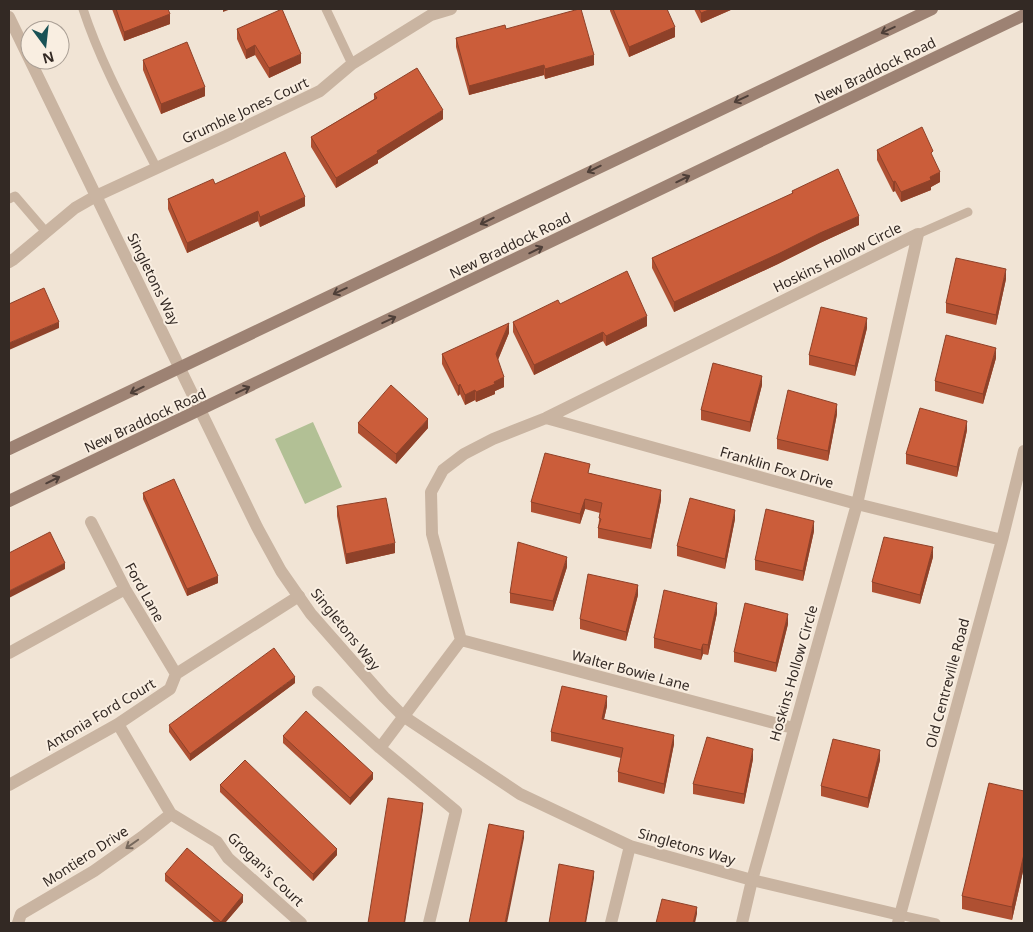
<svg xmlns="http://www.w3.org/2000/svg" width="1033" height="932" font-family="'Noto Sans',sans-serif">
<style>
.green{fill:#b2c095}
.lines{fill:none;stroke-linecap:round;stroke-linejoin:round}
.service{stroke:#c9b4a1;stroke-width:9}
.minor{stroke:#c9b4a1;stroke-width:12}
.tertiary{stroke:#c9b4a1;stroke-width:12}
.secondary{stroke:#9d8273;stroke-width:12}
.wall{fill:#af5032}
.shaded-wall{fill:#8e4129}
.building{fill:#cb5d3a;stroke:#8e4129}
.oneway{stroke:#4e3f38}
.oneway2{stroke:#76685c}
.labels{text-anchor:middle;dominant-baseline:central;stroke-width:4;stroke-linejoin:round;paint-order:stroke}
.street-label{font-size:14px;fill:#332924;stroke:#f9eee1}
</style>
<rect width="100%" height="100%" fill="#f1e4d5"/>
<!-- green -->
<path class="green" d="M313,422l29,65 -37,17 -30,-65z"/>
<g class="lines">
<!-- service -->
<path class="service" d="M83,9c18,55 47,107 73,158
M326,9l26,55
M9,199l6,-3 31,36
M918,234l50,-22
M900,915l36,8"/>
<!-- minor -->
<path class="minor" d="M9,262l5,-3 61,-51 21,-12 130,-60 94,-45 32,-27 79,-49 20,-6
M546,418l311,86 145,36
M91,522l34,67 51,85
M461,640l332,88
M9,653l116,-64
M318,692l62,56 76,63 -27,112
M118,724l53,90 46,28 11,16 73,65
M380,748l81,-108 -29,-106 -1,-42 12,-22 21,-16 29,-15 53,-21 372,-184 -61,270 -105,376 -10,43
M9,785l109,-61 52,-35 6,-15 123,-78
M900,915l102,-375 22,-89
M18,923l3,-9 73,-43 48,-34 29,-23
M611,923l19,-77"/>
<!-- tertiary -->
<path class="tertiary" d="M9,17l248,510 24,44 30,43 73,83 19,19 117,78 110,52 122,34 148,35 -2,8"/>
<!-- secondary -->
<path class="secondary" d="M9,449l923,-440
M9,501l1015,-486"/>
</g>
<!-- wall -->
<path class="wall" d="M112,9h56l2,15 -46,17z
M610,9h57l8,28 -46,20 -19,-46z
M694,9h39l-32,14z
M237,29l64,34 -32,15 -14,-23 -9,4 -9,-20z
M506,29l88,36 -49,14 -1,-4 -75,20 -13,-48v-9z
M143,60l62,36 -44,18 -18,-44z
M374,94l69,25 -65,41v3l-42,25 -25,-41v-10l63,-38z
M877,150l56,7 7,25 -9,5v3l-30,12 -6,-11 -2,1 -16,-32z
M215,184l90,22 -45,21 -2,-6 -71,32 -19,-44v-10z
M792,191l67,34 -39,18 -42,21 -104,48 -22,-44v-10l140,-64z
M1006,279l-10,46 -50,-12v-10z
M560,304l87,22 -41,20 -3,-5 -69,34 -21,-43v-10z
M867,328l-12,48 -46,-11v-10z
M509,333l-11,27 6,27 -9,4v3l-19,8 -1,-2 -10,5 -5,-11 -2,2 -16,-32v-10z
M996,358l-13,46 -48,-13v-10z
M762,385l-12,47 -49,-12v-10z
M837,414l-9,47 -51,-12v-10z
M358,423l70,5 -32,36 -38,-31z
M967,430l-10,47 -51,-13v-10z
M590,473l71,27 -10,49 -53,-11v-10l2,-15 -15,-4 -5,15 -49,-12v-10z
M143,493l75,90 -31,13 -44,-97z
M337,506l58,47 -49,11 -9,-48z
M735,519l-10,50 -48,-13v-10z
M814,531l-11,50 -48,-11v-10z
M933,557l-13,47 -48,-12v-10z
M567,567l-14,44 -43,-8v-10z
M638,595l-12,46 -46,-12v-10z
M717,613l-9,42 -5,-1 -2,6 -47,-12v-10z
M788,624l-12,48 -42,-10v-10z
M295,683l-105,78 -21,-29v-7z
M607,706l-3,13 70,25 -10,50 -46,-12v-10l3,-14 -70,-17v-9z
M283,736l90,43 -23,26 -67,-62z
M753,759l-9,45 -51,-10v-10z
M880,760l-12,48 -47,-12v-10z
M220,785l117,70 -24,26 -93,-89z
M1024,791v76l-12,53 -50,-11v-13z
M165,874l78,28 -18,21h-10l-50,-42z"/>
<!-- shaded-wall -->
<path class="shaded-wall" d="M223,9h8l-8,3z
M711,9h22l-32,14v-10z
M170,14v10l-46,17v-9z
M675,27v10l-46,20v-10z
M255,45v10l-9,4v-9z
M301,54v9l-32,15v-10z
M594,55v10l-49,14v-10z
M544,65v10l-75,20v-9z
M205,87v9l-44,18v-10z
M443,110v9l-65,41v3l-42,25v-10l41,-27z
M940,172v10l-9,5v3l-30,12v-10z
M895,181v10l-2,1v-10z
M305,197v9l-45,21v-10z
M258,211v10l-71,32v-10z
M859,216v9l-39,18 -42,21 -104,48v-10l146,-69z
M1006,269v10l-10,46v-10z
M647,316v10l-41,20v-10z
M867,318v10l-12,48v-10z
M59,322v6l-50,22v-7z
M509,323v10l-13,31v-10z
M603,332v9l-69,34v-10z
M996,348v10l-13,46v-10z
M762,376v9l-12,47v-10z
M504,377v10l-9,4v3l-19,8v-10l18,-10z
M460,384v10l-2,2v-10z
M475,390v10l-10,5v-10z
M837,404v10l-9,47v-10z
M428,419v9l-32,36v-10z
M967,421v9l-10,47v-10z
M661,490v10l-10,49v-10z
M585,499v10l-5,15v-10z
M735,510v9l-10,50v-10z
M814,521v10l-11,50v-10z
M395,543v10l-49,11v-10z
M933,547v10l-13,47v-9z
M567,557v10l-14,44v-10z
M65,563v6l-56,29v-7z
M218,576v7l-31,13v-7z
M638,585v10l-12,46v-9z
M717,603v10l-9,42v-10z
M788,614v10l-12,48v-9z
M703,644v10l-2,6v-10z
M295,677v6l-105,78v-7z
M607,696v10l-5,22v-9z
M674,735v9l-10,50v-10z
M753,749v10l-9,45v-10z
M880,750v10l-12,48v-10z
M373,773v6l-23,26v-7z
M423,803v7l-18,113h-1z
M524,831v7l-17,85h-2z
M337,849v6l-24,26v-7z
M1024,854v13l-12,53v-13z
M594,871v7l-8,45h-1z
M243,895v7l-18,21h-4v-1z
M697,907v7l-2,9h-2z"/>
<!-- building -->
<path class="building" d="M116,9h52l2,5 -46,18z
M282,9l19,45 -32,14 -14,-23 -9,5 -9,-21z
M579,9h2l13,46 -49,14 -1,-4 -75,21 -13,-48 49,-13 1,4z
M613,9h54l8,18 -46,20z
M699,9h12l-10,4z
M187,42l18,45 -44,17 -18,-44z
M417,68l26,42 -66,41 1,2 -42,25 -25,-41 66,-39 -3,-4z
M922,127l11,24 -2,2 9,19 -10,5 1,3 -30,12 -6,-11 -2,1 -16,-32z
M285,152l20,45 -45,20 -2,-6 -71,32 -19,-44 45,-20 2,5z
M838,169l21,47 -39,17 -42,21 -104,48 -22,-44 141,-65 -1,-2z
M956,258l50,11 -10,46 -50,-12z
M627,271l20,45 -41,20 -3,-4 -69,33 -21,-43 45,-22 2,4z
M44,288l15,34 -50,21v-39z
M821,307l46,11 -12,48 -46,-11z
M509,323l-13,31 8,23 -10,5 1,2 -19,8 -1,-2 -10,5 -5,-11 -2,2 -16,-32z
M946,335l50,13 -13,46 -48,-13z
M713,363l49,13 -12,46 -49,-12z
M391,385l37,34 -32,35 -38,-31z
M788,390l49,14 -9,47 -51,-12z
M920,408l47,13 -10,46 -51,-13z
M545,453l45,11 -2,9 73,17 -10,49 -53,-11 3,-9 -2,-1 3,-15 -17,-4 -5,15 -49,-12z
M174,479l44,97 -31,13 -44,-96z
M386,498l9,45 -49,11 -9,-48z
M690,498l45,12 -10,49 -48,-13z
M766,509l48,12 -11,50 -48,-11z
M50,532l15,31 -56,28v-38z
M884,537l49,10 -13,48 -48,-13z
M518,542l49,15 -14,44 -43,-8z
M588,574l50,11 -12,47 -46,-13z
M664,590l53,13 -9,42 -5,-1 -2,6 -47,-12z
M745,603l43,11 -12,49 -42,-11z
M274,648l21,29 -105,77 -21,-29z
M562,686l45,10 -5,23 72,16 -10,49 -46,-12 5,-24 -72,-16z
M306,711l67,62 -23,25 -67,-62z
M707,737l46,12 -9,45 -51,-10z
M833,739l47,11 -12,48 -47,-12z
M245,760l92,89 -24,25 -93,-89z
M989,783l35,8v63l-12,53 -50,-11z
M388,798l35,5 -19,120h-36z
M489,824l35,7 -19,92h-36z
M187,848l56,47 -22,27 -56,-48z
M559,864l35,7 -9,52h-36z
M662,899l35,8 -4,16h-37z"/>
<!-- one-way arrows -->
<defs><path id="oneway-shaft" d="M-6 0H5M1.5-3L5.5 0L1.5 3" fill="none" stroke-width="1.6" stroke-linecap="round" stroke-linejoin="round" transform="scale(1.25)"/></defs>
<g class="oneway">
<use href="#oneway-shaft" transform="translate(888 30) rotate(155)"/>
<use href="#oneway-shaft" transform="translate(741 99) rotate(155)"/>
<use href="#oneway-shaft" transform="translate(594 169) rotate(154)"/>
<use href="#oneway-shaft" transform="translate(683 179) rotate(-26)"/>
<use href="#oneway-shaft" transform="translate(487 221) rotate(154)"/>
<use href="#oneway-shaft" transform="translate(536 250) rotate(-26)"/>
<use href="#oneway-shaft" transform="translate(340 291) rotate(155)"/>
<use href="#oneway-shaft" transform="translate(389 320) rotate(-25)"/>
<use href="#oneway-shaft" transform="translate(137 390) rotate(154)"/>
<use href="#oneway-shaft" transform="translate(243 390) rotate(-25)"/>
<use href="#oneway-shaft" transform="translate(53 480) rotate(-26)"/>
</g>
<use class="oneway2" href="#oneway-shaft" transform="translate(132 844) rotate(145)"/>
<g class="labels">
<!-- street labels -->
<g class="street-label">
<text transform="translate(875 70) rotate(-26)">New Braddock Road</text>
<text transform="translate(245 110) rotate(-25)">Grumble Jones Court</text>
<text transform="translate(510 245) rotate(-26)">New Braddock Road</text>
<text transform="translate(837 257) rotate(-26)">Hoskins Hollow Circle</text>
<text transform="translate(154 279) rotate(64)">Singletons Way</text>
<text transform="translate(145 420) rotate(-25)">New Braddock Road</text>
<text transform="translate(777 467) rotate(16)">Franklin Fox Drive</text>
<text transform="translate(145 592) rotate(61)">Ford Lane</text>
<text transform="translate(346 629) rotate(51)">Singletons Way</text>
<text transform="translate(631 670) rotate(15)">Walter Bowie Lane</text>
<text transform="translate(793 673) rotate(-74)">Hoskins Hollow Circle</text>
<text transform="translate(947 683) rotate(-75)">Old Centreville Road</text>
<text transform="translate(100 714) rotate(-31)">Antonia Ford Court</text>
<text transform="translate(687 846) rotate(16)">Singletons Way</text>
<text transform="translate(85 856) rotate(-33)">Montiero Drive</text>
<text transform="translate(266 869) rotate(44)">Grogan's Court</text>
</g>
</g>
<!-- border -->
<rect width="1033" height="932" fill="none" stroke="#332924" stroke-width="20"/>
<!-- north arrow -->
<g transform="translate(45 45) rotate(165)"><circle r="24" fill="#f9eee1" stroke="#aa9f95"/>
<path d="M0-4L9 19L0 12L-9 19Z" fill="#195256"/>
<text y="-8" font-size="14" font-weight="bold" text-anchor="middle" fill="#332924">N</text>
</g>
</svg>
